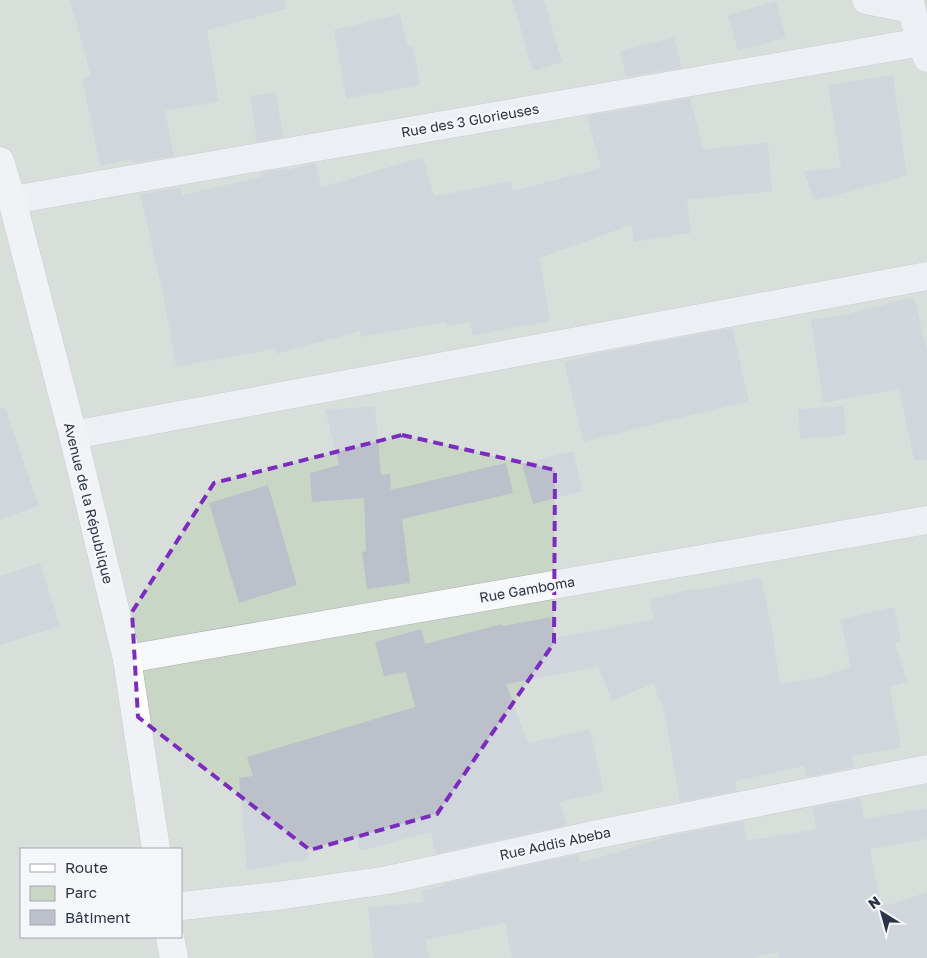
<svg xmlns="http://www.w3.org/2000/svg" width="927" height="958" font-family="'Golos Text',sans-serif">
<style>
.green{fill:#c9d6c5;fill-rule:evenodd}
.building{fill:#bbc0ca}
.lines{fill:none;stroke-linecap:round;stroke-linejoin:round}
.street-casing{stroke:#a9aeb7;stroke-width:29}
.secondary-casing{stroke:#a9aeb7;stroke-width:29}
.street{stroke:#f7f8fa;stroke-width:28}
.secondary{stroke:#fff;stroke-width:28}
.marked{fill:none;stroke:#7b2cbf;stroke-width:4;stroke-dasharray:10 6;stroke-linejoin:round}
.labels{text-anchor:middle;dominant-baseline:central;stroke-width:5;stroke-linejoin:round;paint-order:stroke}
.street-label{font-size:14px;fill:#2b3445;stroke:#f4f6f9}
</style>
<rect width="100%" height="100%" fill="#e4e7ec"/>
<!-- green -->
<path class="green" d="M0,0h927v958h-927zM21,849h160v88h-160z"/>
<!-- building -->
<path class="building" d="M70,0h215l1,9 -79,21 12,72 -54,9 9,45 -40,7 -1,-4 -33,7 -18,-88 9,-2z
M512,0h32l18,62 -29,9z
M776,1l10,37 -48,13 -10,-36z
M400,14l8,33 5,-1 7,39 -74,14 -12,-69z
M674,37l8,31 -56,9 -6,-26z
M893,75l14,101 -93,25 -10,-30 37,-3 -13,-83z
M276,92l7,45 -26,5 -7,-46z
M690,98l13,51 65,-6 4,48 -85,9 4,33 -57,9 -3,-17 -91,33 10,64 -35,5 -42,9 -3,-14 -23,5 -2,-5 -84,15 -1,-6 -84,23 -2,-5 -98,18 -12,-69 -24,-104 41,-7 1,8 65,-15 15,-4 -1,-3 26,-5v2l29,-7 5,24 102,-30 11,39 77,-15 2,10 88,-23 -14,-52z
M914,297l13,54v108l-13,1 -15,-71 -76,14 -12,-83 32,-5z
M732,328l17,73 -166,41 -19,-80 41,-10z
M375,406l6,69 9,-1 1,16 115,-27 7,30 -111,26 8,64 -43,6 -5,-37 4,-1 -2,-53 -52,4 -2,-29 29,-8 -14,-55z
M844,406l2,29 -46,4 -2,-30z
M5,407l34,99 -39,14v-112z
M573,451l10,40 -50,13 -11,-40z
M268,485l29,100 -58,18 -30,-100z
M40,563l20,63 -60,19v-69z
M761,577l11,52 8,55 44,-8 27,-9 -11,-47 54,-13 7,34 -6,1 12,40 -17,5 11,61 -49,8 2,11 -48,10 -2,-11 -69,15 2,10 -57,11 -18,-101 -3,1 -5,-19 -42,18 -14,-34 -92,17 22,59 62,-14 14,63 -45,10 8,23 -131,29 -5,-22 -71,19 -3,-13 -50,10 2,11 -62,11 -8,-92 14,-2 -6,-19 168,-50 -9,-35 -22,4 -9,-34 46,-13 4,15 77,-20 1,2 48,-9 4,21 99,-19 -5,-19 44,-12 1,3z
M860,798l4,21 63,-11v31l-57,10 11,55 4,-1 1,3 41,-14v66h-148l-1,-6 -26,6h-240l-7,-35 -79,17 3,18h-56l-5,-51 56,-5 -3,-11 22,-5v-2l135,-30 2,8 35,-9 50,-16 78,-16 4,20 69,-12 -4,-21z"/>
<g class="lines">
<defs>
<path id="street" d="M866,0l45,9
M910,0c2,20 12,39 17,58
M12,200l915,-159
M73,435l854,-159
M127,659l800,-139
M181,906l96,-10 111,-16 210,-46 329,-65"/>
<path id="secondary" d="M0,161l12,39 61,235 54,224 29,190
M170,937l4,21"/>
</defs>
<!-- street casing -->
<use href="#street" class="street-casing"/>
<!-- secondary casing -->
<use href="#secondary" class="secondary-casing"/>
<!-- street -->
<use href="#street" class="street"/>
<!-- secondary -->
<use href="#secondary" class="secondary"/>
</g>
<!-- marked area -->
<path d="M0 0H927V958H0ZM402,435l153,35 -1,173 -117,171 -127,36 -172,-133 -6,-105 82,-129z" fill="#e4e7ec" fill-opacity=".55" fill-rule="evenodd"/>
<path class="marked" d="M402,435l153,35 -1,173 -117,171 -127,36 -172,-133 -6,-105 82,-129z"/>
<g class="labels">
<!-- street labels -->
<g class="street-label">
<text transform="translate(470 120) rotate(-10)">Rue des 3 Glorieuses</text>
<text transform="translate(89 503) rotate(76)">Avenue de la République</text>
<text transform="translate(527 589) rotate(-10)">Rue Gamboma</text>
<text transform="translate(555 843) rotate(-12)">Rue Addis Abeba</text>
</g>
</g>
<!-- legend -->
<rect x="20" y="848" width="162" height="90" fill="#f4f6f9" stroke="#a4a8b1"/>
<rect x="30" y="864" width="25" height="8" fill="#ffffff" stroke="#a4a8b1"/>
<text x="65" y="873" font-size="15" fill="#2b3445">Route</text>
<rect x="30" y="886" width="25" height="15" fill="#c9d6c5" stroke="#a4a8b1"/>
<text x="65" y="898" font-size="15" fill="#2b3445">Parc</text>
<rect x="30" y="910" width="25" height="15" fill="#bbc0ca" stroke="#a4a8b1"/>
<text x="65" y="923" font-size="15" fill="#2b3445">Bâtiment</text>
<!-- north arrow -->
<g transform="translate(882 913) rotate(323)" stroke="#f4f6f9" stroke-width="4" paint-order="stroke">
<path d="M0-4L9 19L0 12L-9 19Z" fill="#2b3445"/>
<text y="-8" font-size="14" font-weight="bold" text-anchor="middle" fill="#2b3445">N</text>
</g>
</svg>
